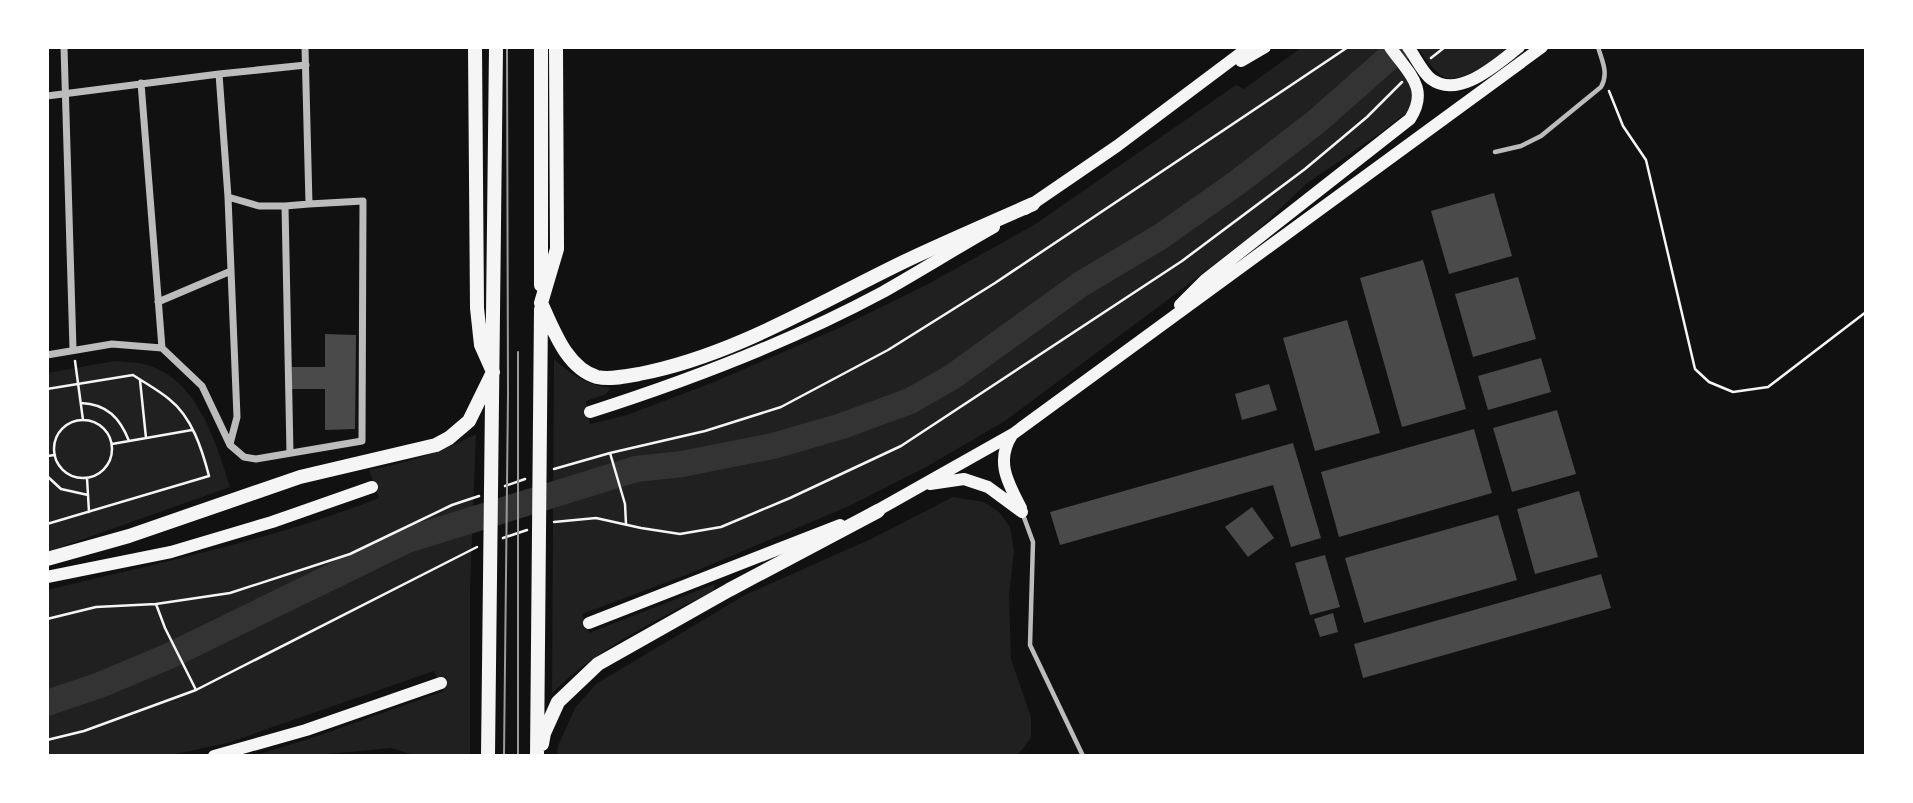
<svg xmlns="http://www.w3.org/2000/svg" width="1913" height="803" font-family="Bitter,serif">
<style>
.green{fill:#202020}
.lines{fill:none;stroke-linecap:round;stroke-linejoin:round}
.river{stroke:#333;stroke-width:26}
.building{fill:#4a4a4a}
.path{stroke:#f5f5f5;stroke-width:2.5}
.service{stroke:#bcbcbc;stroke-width:4.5}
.minor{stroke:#bcbcbc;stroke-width:7}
.primary{stroke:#f5f5f5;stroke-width:12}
.trunk{stroke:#f5f5f5;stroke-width:14}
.tram{stroke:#9a9a9a;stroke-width:2}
</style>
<rect width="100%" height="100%" fill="#111"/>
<!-- green -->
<path class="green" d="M1302,47h81l25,32 5,11v17l-30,24 -77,53 -55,52 -85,65 -161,120 -79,46 -79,40 -156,66 -109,41 7,19 126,-49 -2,7c-57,29 -115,57 -161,102l2,-334c15,15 36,27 57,29l-5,6 -20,7 4,23 37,-9 87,-33 125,-54 91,-45 104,-58 202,-140 8,4z
M1417,47h93c-14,10 -48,38 -66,30 -11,-6 -19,-20 -27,-30z
M115,361c9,1 19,1 28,3 54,12 73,78 87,123l-183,65v-179z
M476,434l-6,156v166h-53l-26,-8 -84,8h-54l62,-19 129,-46 -10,-20 -207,72 -61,13h-119v-166c111,-27 225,-50 332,-92l-10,-28c40,-8 71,-17 107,-36z
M953,497l31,5 15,10 11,15 4,24 -5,45 2,63 20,58v21l-14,18h-460l1,-10 17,-38 21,-24 149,-89 128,-57z"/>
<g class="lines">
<!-- river -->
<path class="river" d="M47,703l53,-18 69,-29 238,-116 229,-71 46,-5 91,-18 69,-20 68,-25 42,-24 129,-93 79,-47 78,-55 78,-60 85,-75"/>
</g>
<!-- building -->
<path class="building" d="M1494,193l18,63 -63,18 -18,-63z
M1423,260l43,149 -64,18 -42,-149z
M1518,277l18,62 -63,18 -18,-63z
M1347,320l33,113 -65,18 -32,-113z
M325,334l31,1 -1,94 -30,1v-41h-33v-22h33z
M1541,358l10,34 -63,18 -10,-34z
M1269,384l8,26 -35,10 -7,-26z
M1557,410l19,64 -64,18 -19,-64z
M1474,429l18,64 -153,44 -18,-65z
M1293,443l28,95 -30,9 -18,-62 -213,60 -10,-33z
M1579,491l19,66 -63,17 -18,-65z
M1252,507l22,31 -26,19 -23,-30z
M1498,515l19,65 -153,43 -19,-65z
M1325,555l15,52 -30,8 -15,-52z
M1601,574l10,34 -248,70 -9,-34z
M1333,613l5,19 -18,5 -6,-18z"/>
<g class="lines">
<!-- path -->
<path class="path" d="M1431,58l14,-11
M1609,91l14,35 23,34 49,209 14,13 24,10 35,-5 98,-75
M75,361l8,59
M140,380l6,58
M47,389l86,-14c12,8 25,15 36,24 23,18 33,50 40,77l-162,48
M81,403c26,1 39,15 48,38
M54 449a29 29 0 1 1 58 0a29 29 0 1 1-58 0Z
M112,444l80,-14
M610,453l15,51 1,20
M47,456l8,-1
M554,469l56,-16 95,-22 76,-24 107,-57 107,-67 353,-236
M47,476l14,13 27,6
M87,478l2,34
M505,486l20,-7
M554,522l42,-4 45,10 39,6 41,-7 69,-29 111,-52 281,-185 123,-92 62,-52 35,-35
M503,538l24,-8
M156,604l9,24 31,62
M47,619l49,-12 60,-3 74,-11 120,-39 102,-49 27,-9
M47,740l37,-9 112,-41 281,-143"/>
<!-- service -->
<path class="service" d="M1495,152l26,-6 20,-10 60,-49c8,-14 1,-26 -3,-40
M1022,512l11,30 -3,103 53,111"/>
<!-- minor -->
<path class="minor" d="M64,47l9,302
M141,83l21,265
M47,96l172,-22
M228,197l31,9h26
M158,302l73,-31
M47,355l65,-11 50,4 40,38 28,59 14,12 12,2 106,-18 1,-240 -54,3
M230,444l7,-27 -9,-220 -9,-123 87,-9
M290,453l-5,-247 24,-2 -4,-157"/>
<!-- primary -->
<path class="primary" d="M1408,47c7,9 14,25 23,32 28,21 67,-16 88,-32
M1241,61l24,-14
M1025,209l92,-63 132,-99
M1180,305l25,-25 205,-161c20,-31 -2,-46 -20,-72
M590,412c100,-32 200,-70 293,-120 37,-21 74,-44 111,-65
M1012,435c-17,26 -4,48 9,73
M930,484l34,-5 24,8 34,25
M871,514l142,-80 529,-387
M47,577l124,-25 101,-30 100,-35
M589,623l251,-98
M214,756l92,-26 135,-47"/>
<!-- trunk -->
<path class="trunk" d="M556,47l1,202 -16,54c12,25 25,65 56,74 13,3 30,-1 42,-3 99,-19 187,-76 277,-118 39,-18 78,-35 117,-52
M541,285v-238
M47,559l82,-23 171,-59 136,-32 13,-7 20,-17 24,-49 -12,-27 -4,-37 -2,-261
M542,744l2,-11 14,-31 40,-38 131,-74 149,-79
M488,756l8,-709
M537,756l4,-447"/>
<!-- tram -->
<path class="tram" d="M504,756l4,-362 -1,-347
M518,756v-404"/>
</g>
<!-- border -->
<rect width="1913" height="803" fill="none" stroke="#ffffff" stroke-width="98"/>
</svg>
